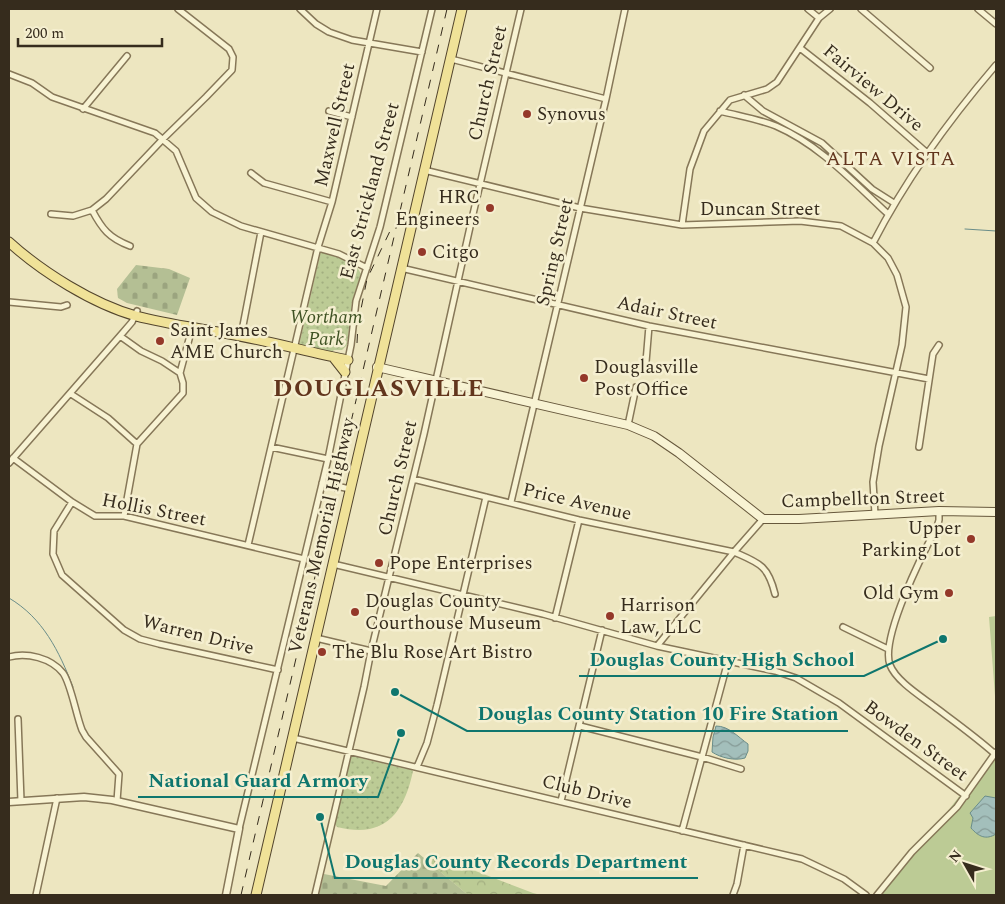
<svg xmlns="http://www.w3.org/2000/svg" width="1005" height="904" font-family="Spectral,serif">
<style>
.grass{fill:#bccb95}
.forest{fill:url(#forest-crowns)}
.cemetery{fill:url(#cemetery-stones)}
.park{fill:url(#park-dots)}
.water{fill:url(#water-waves);stroke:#6a8d89}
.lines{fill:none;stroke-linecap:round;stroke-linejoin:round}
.stream{stroke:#6a8d89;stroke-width:1}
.minor-casing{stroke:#867758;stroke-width:8}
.tertiary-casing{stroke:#867758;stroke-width:9}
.secondary-casing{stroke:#67583c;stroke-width:10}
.primary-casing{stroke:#53452d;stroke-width:11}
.minor{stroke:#f8f3d3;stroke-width:5}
.tertiary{stroke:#f8f3d3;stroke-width:6}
.secondary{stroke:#f8f3d3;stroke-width:8}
.primary{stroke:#f0e298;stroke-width:9}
.rail{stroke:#362c1d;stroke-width:1;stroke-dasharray:9 9;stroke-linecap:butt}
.poi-dot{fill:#943829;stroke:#f5efd0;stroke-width:2}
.labels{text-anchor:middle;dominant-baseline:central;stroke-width:5;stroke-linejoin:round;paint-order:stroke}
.street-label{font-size:19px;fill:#362c1d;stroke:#f5efd0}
.poi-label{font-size:19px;fill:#362c1d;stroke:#f5efd0;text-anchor:start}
.park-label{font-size:19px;font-style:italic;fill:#3f5223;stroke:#f5efd0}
.neighbourhood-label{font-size:20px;letter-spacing:1px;fill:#62351d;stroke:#f5efd0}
.district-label{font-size:24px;font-weight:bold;letter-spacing:1px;fill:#62351d;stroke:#f5efd0}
.leader{fill:none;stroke:#0f766e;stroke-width:2}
.callout-dot{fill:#0f766e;stroke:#f5efd0;stroke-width:2}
.callout-label{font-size:20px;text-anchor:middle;font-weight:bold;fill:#0f766e;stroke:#f5efd0;stroke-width:5;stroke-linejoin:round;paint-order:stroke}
</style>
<defs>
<pattern id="forest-crowns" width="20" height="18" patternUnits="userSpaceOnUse" patternTransform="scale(1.25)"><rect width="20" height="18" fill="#bccb95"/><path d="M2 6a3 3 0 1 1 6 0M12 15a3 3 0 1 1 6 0" fill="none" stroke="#a2ae80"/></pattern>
<pattern id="cemetery-stones" width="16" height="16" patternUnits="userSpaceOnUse" patternTransform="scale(1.25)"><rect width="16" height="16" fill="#b4bf94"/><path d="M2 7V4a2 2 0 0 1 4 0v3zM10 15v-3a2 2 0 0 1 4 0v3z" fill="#9ba47f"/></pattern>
<pattern id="park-dots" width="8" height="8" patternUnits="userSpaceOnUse" patternTransform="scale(1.25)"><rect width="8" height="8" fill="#bccb95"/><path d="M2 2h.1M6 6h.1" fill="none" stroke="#a2ae80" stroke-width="1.8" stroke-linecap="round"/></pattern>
<pattern id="water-waves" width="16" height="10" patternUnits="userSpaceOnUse" patternTransform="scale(1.25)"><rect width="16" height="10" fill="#a3bfbb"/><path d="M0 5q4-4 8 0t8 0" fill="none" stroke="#869b97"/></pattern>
</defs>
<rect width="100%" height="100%" fill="#ede6c0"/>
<!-- grass -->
<path class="grass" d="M996,616v80h-1l-6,-79z
M996,749v146h-119l39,-43z"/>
<!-- forest -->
<path class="forest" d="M434,855l99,38 8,2h-73l-37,-31z"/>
<!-- cemetery -->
<path class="cemetery" d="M136,265l33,4 21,9 -13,37 -50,-12 -9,-5 -1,-9z
M418,853l50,42h-149l5,-21 62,12z"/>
<!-- park -->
<path class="park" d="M321,251c14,5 34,9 40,23l-9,27 -5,44 -5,5h-8l-2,2 -33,-6z
M354,754l6,4 46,11 2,-2 5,4c-9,43 -29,68 -76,56l-2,-3 14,-57 1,-11z"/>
<!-- water -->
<path class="water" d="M716,726c13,0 22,11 32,18v7l-3,7c-10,3 -24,0 -33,-6l1,-15z
M985,796l11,2v36c-10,6 -17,3 -25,-6l2,-10 -3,-5z"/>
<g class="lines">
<!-- stream -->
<path class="stream" d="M965,229l31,2
M9,598c34,20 50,53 64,89"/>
<defs>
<path id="minor" d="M300,9l16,15 13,8 23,8 70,12
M808,9l11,9
M861,9l69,59
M978,9l18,15
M800,48l70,55 56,49
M451,59l155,40
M9,74l23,9 20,14 103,36 21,18 20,47 16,14 29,14 98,28 28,14
M744,95l19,16 59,32 50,46 22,14
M83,109l44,-53
M329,111l23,6
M720,111c19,5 38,8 56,15 44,19 77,56 112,88
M424,170l156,38 102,17 118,-4 41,5 32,17 15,15 9,17 9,32 -4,38 -23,101 -6,36 2,32
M251,173l13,10 68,19
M92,210c10,19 17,28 38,36
M51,214l22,2 19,-6 14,-11 56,-59 44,-43 26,-27 1,-13 -4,-8 -51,-40
M682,225l8,-56 14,-38 26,-31 37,-11 10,-7 42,-64 11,-9
M873,243c34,-66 75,-122 123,-178
M401,268l248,58 280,53
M9,302l52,5 6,-2
M120,336l21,15 21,10 18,12 3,10v10l-46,51 -13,72
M241,336l20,-104
M646,362l3,-36
M180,373l12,-45
M71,394l37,24 29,26
M628,425l8,-38
M271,447l57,12
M919,447l14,-93 6,-9
M13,458l59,44 23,14h29l180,43
M9,463l111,-127 12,-14 5,-11
M413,479l166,41 155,32c25,11 34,13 41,42
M322,483l28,6
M72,502l-18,29 -1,23 9,21 62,55 16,9 19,5 119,26
M511,502l95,-403 19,-90
M939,511v9l-2,7c-14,26 -57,111 -47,138 6,16 32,32 45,42 20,15 41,30 60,47
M248,545l70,-298 14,-45 45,-193
M333,564l210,50 114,32 118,25 21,7 43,25 127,93
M555,618l24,-98
M843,627l45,22
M316,638l55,13
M657,646l77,-94 29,-33
M9,657c18,-5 42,1 54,16 8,11 13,42 19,57l4,7 33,37 -2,27
M18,719l3,82
M580,726l122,31 39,12
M293,738l509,121 42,20 22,16
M417,767l10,-24 10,-38 49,-208
M561,801l41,-171
M239,829l89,-370 23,-114 5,-44 24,-74 52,-218
M682,831l46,-170
M36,895l21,-97
M315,895l49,-208 7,-36 53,-217 46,-207 51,-218
M733,895l4,-11 7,-39
M877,895l35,-43 45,-45 39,-55"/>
<path id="tertiary" d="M9,802l75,-5 28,3 127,29 -13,66"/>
<path id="secondary" d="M377,367l251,58 26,11 25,17 84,66h36l140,-8 57,1"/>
<path id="primary" d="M9,242c33,30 84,62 127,74 31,8 62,12 93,18 40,7 79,18 119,26
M334,358l11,14
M256,895l206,-886"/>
</defs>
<!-- minor casing -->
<use href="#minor" class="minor-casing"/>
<!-- tertiary casing -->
<use href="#tertiary" class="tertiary-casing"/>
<!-- secondary casing -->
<use href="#secondary" class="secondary-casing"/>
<!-- primary casing -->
<use href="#primary" class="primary-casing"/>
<!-- minor -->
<use href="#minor" class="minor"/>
<!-- tertiary -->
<use href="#tertiary" class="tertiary"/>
<!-- secondary -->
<use href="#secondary" class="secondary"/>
<!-- primary -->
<use href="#primary" class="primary"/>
<!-- rail -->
<path class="rail" d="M357,343l1,-19 9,-45 24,-50
M241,895l206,-886"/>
</g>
<!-- markers -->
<g class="poi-dot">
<circle cx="527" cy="114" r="5"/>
<circle cx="490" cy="208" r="5"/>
<circle cx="422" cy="252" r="5"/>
<circle cx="160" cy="341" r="5"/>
<circle cx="584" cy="378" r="5"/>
<circle cx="971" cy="539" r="5"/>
<circle cx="379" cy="563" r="5"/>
<circle cx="949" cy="593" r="5"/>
<circle cx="355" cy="612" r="5"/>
<circle cx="610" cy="616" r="5"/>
<circle cx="322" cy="652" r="5"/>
</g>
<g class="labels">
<!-- street labels -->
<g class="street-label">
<text transform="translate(488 83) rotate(-77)">Church Street</text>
<text transform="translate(873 88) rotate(40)">Fairview Drive</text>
<text transform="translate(335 125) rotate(-77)">Maxwell Street</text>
<text transform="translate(370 191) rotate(-75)">East Strickland Street</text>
<text x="760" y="209">Duncan Street</text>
<text transform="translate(555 252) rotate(-77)">Spring Street</text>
<text transform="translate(667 313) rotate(12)">Adair Street</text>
<text transform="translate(398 478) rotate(-77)">Church Street</text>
<text transform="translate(863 499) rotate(-2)">Campbellton Street</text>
<text transform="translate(577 502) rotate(13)">Price Avenue</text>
<text transform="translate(154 510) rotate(11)">Hollis Street</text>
<text transform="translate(322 536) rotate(-77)">Veterans Memorial Highway</text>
<text transform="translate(198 635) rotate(14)">Warren Drive</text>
<text transform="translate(916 741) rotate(36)">Bowden Street</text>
<text transform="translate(587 792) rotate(14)">Club Drive</text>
</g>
<!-- poi labels -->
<g class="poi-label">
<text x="537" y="114">Synovus</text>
<text x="480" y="197" text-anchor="end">HRC<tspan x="480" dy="22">Engineers</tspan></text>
<text x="432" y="252">Citgo</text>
<text x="170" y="330">Saint James<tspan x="170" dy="22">AME Church</tspan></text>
<text x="594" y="367">Douglasville<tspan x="594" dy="22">Post Office</tspan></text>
<text x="961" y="528" text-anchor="end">Upper<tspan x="961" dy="22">Parking Lot</tspan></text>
<text x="389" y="563">Pope Enterprises</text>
<text x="939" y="593" text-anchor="end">Old Gym</text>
<text x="365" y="601">Douglas County<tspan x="365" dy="22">Courthouse Museum</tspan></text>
<text x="620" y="605">Harrison<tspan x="620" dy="22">Law, LLC</tspan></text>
<text x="332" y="652">The Blu Rose Art Bistro</text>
</g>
<!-- park labels -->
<g class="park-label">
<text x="326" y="317">Wortham<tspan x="326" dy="22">Park</tspan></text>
</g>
<!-- neighbourhood labels -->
<g class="neighbourhood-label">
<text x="891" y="159">ALTA VISTA</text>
</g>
<!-- district labels -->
<g class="district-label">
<text x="379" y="389">DOUGLASVILLE</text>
</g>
</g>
<!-- callouts -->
<path class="leader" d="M943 639L864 676H579M395 692L467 731H848M401 733L378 797H138M320 817L335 878H698"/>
<g class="callout-dot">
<circle cx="943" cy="639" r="5"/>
<circle cx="395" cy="692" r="5"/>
<circle cx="401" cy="733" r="5"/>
<circle cx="320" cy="817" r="5"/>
</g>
<g class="callout-label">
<text x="722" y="666">Douglas County High School</text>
<text x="658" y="720">Douglas County Station 10 Fire Station</text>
<text x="258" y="787">National Guard Armory</text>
<text x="516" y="868">Douglas County Records Department</text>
</g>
<!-- border -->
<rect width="1005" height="904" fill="none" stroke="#362c1d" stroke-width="20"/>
<!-- north arrow -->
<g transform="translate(965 864) rotate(309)" stroke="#f5efd0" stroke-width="4" paint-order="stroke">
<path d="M0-4L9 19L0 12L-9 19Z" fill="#362c1d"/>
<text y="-8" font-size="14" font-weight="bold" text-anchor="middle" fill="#362c1d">N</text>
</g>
<!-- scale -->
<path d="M18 38v8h144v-8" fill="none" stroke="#362c1d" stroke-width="2.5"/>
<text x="25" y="38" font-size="15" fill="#362c1d" stroke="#f5efd0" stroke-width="4" paint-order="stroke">200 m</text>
</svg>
